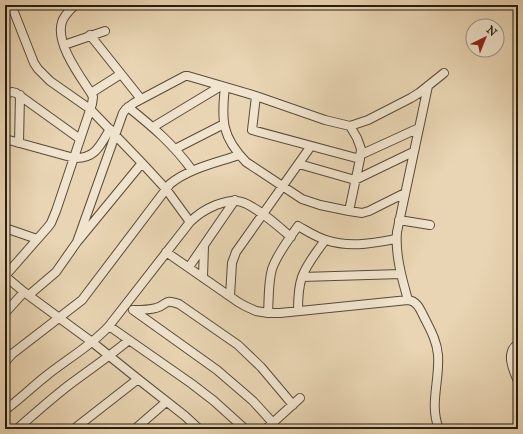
<svg xmlns="http://www.w3.org/2000/svg" width="523" height="434" font-family="'IM FELL Great Primer',serif">
<style>
.lines{fill:none;stroke-linecap:round;stroke-linejoin:round}
.minor-casing{stroke:#584b3a;stroke-width:10}
.minor{stroke:#f1e4ce;stroke-width:8}
</style>
<rect width="100%" height="100%" fill="#e9d5b3"/>
<filter id="stains"><feTurbulence type="fractalNoise" baseFrequency=".005" numOctaves="4"/><feColorMatrix values="0 0 0 0 .2 0 0 0 0 .09 0 0 0 0 .02 0 0 0 .5 -.17"/></filter>
<radialGradient id="worn" r=".72"><stop offset=".6" stop-color="#630" stop-opacity="0"/><stop offset="1" stop-color="#630" stop-opacity=".3"/></radialGradient>
<g class="lines">
<defs>
<path id="minor" d="M75,5c-5,5 -11,10 -13,17 -7,21 18,54 29,71l2,4 -1,7 -36,107 -5,12 -3,4 -43,49 19,16 68,50 46,37 47,37 14,13
M14,12l20,51 4,6 12,12 40,28 52,54 24,26 24,33
M90,35l51,64
M64,45l41,-14
M225,87c-4,34 -3,50 21,75l56,37 18,6 29,6 13,2 7,-2 36,-18
M91,93l30,-19
M5,94l7,-2 4,1 64,46
M256,96l-4,34 108,29
M128,107c25,20 45,37 64,63
M153,127l68,-41
M5,139l69,19c21,1 26,-12 36,-29
M19,143l1,-48
M175,149l49,-25
M360,155l59,-27
M299,164l56,16 58,-28
M349,211l11,-52 1,-10 -4,-11 -7,-12
M399,220l31,5
M5,228l32,11
M77,242l46,-129 3,-4 8,-6 51,-27h3l68,20 69,24 25,6 18,-6 43,-22 8,-5 25,-20
M166,252l72,50 7,4 11,5 12,2h12l128,-13c9,1 12,9 16,17 6,12 13,24 14,38 2,25 -9,50 1,74
M189,267l46,-67
M203,277l1,-31
M302,277l99,-3
M29,295l27,-23 21,-30 65,-79
M230,296l2,-33 4,-11 75,-106
M408,300c-6,-21 -13,-46 -11,-68l31,-146
M133,310c7,0 16,0 23,-2 12,-3 7,-10 23,-4l59,41 23,22 32,38
M133,310l84,60 36,31 20,22
M298,311c0,-11 0,-23 4,-34 5,-14 15,-25 23,-37
M5,313l19,-21
M268,313c1,-14 0,-30 4,-44 5,-15 17,-30 26,-43 9,5 18,11 28,14 24,8 47,3 70,-1
M109,326l83,58 22,17 31,28
M518,344c-13,8 -5,26 0,37
M5,362l7,-8 70,-54 88,-116c20,-16 46,-21 69,-29
M5,410c14,-10 27,-23 41,-34 21,-17 45,-30 63,-50l81,-104c8,-8 16,-13 26,-17 6,-2 14,-5 21,-4 15,1 42,26 54,36
M17,429c17,-15 34,-30 52,-44 20,-15 41,-29 60,-45
M74,429l64,-50
M135,429l31,-27
M266,429l34,-31"/>
</defs>
<!-- minor casing -->
<use href="#minor" class="minor-casing"/>
<!-- minor -->
<use href="#minor" class="minor"/>
</g>
<!-- margin -->
<rect width="523" height="434" fill="none" stroke="#e9d5b3" stroke-width="20"/>
<rect x="6" y="6" width="511" height="422" fill="none" stroke="#271d11" stroke-width="2"/>
<rect x="10" y="10" width="503" height="414" fill="none" stroke="#271d11"/>
<!-- north arrow -->
<g transform="translate(485 38) rotate(43)"><circle r="19" fill="#f1e4ce" stroke="#a09482"/>
<path d="M0-3L7 15L0 10L-7 15Z" fill="#8f2418"/>
<text y="-6" font-size="11" font-weight="bold" text-anchor="middle" fill="#271d11">N</text>
</g>
<rect width="100%" height="100%" filter="url(#stains)"/>
<rect width="100%" height="100%" fill="url(#worn)"/>
</svg>
